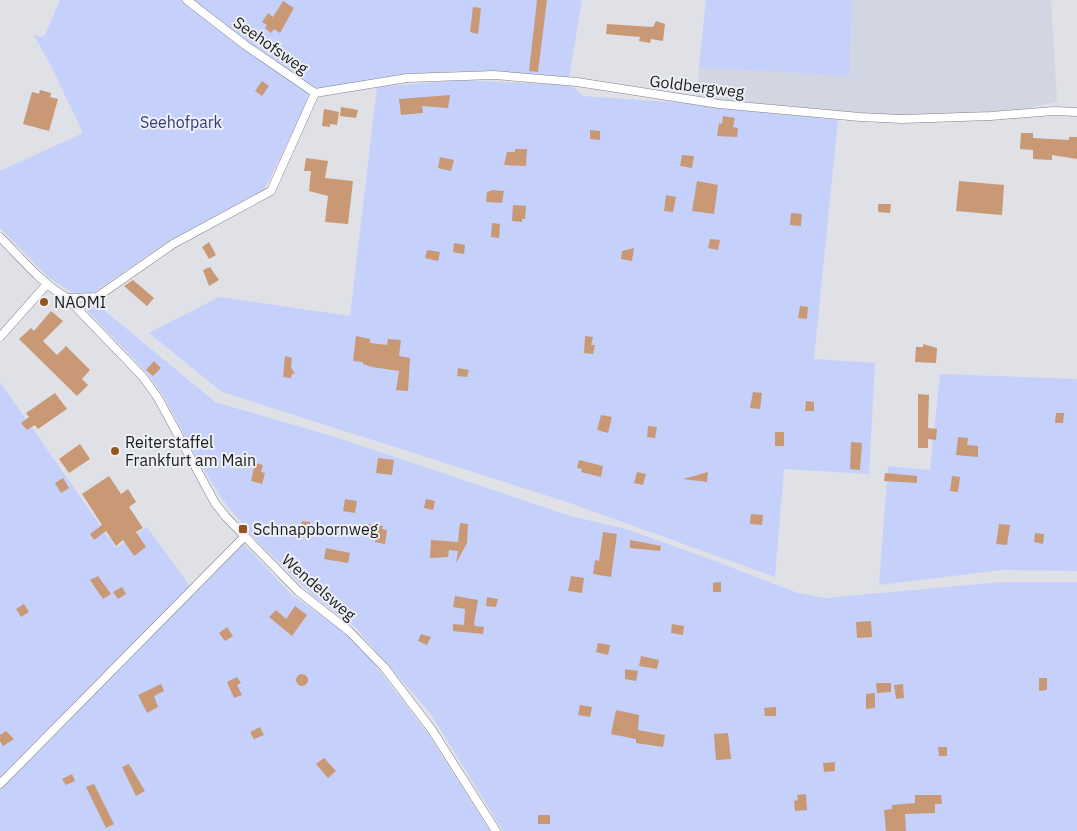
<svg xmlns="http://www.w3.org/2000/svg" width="1077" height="831" font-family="'IBM Plex Sans',sans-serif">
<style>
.built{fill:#d2d6e3}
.green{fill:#c5d1fb}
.building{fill:#c99875}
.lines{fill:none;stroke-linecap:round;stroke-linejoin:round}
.minor-casing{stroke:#808187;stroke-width:9}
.minor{stroke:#fff;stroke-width:8}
.poi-dot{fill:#94551d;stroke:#edeff5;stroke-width:2}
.labels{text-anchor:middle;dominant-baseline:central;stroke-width:4;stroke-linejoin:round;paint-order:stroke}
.street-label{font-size:16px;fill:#1b1c1e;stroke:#edeff5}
.park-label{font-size:16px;fill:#323e7d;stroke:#edeff5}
.poi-label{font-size:16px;fill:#1b1c1e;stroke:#edeff5;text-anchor:start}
</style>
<rect width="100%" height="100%" fill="#dfe1e7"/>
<!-- built -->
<path class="built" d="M706,0h345l6,102 -50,10 -104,4 -80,-5 -127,-14z"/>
<!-- green -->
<path class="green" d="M60,0h122l61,47 66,44 -4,16 -41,83 -95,51 -73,50 -6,3 -19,-2 -23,-15 -48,-49v-57l83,-38 -32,-67 -18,-32 7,3 5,-2z
M192,0h390l-13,78 -111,-7 -55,4 -89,15z
M706,0h146l-3,76 -150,-9z
M460,80l111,5 12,11 103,7 152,17 -24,239 61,4 -6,111 -85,-5 -9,108 -208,-75 -345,-110 -73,-59 70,-36 131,19 27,-229z
M93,301l122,101 117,34 238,80 56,13 73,26 99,38 27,5 177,-16h75v249h-574l-72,-117 -76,-87 -42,-31 -62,-61 -29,-36 -27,-44 -32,-60 -16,-22 -66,-69z
M940,374l137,5v192l-75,-1 -123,15 9,-119 42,4z
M0,382l116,166 31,-21 47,65 49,-49 49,52 54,37 21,23 62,80 61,96h-490z"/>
<!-- building -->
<path class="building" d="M537,0h10l-9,72 -9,-1z
M283,1l11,7 -14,25 -6,-4 -3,4 -6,-5 2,-3 -5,-3 6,-9 5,4z
M473,7l8,1 -3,26 -8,-2z
M656,21l9,3 -2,17 -12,-2 -1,4 -11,-2 1,-4 -34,-3 1,-10 46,3z
M262,81l7,5 -7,10 -7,-5z
M40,90l11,3 -1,4 8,2 -9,32 -26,-7 9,-32 7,2z
M450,95l-2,13 -26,-2 1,7 -22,2 -2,-16z
M341,107l17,3 -2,8 -16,-2z
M324,109l15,3 -2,13 -7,-1v3l-8,-1z
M723,116l12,2 -2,9 5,1 -1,9 -20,-1 2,-13 3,1z
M590,130l10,1v9l-10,-1z
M1021,133h12v5l36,2v-3h8v22l-25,-4v5l-19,-1v-9l-13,-1z
M515,149h12l-1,17 -22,-1 3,-13h8z
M682,155l12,1 -2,12 -12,-2z
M440,157l14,3 -3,11 -13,-3z
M306,158l22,3 -3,17 28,3 -5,43 -23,-2 3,-26 -19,-5 2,-20h-7z
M697,181l21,4 -4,29 -22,-3z
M959,181l45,4 -2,30 -46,-4z
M493,190l11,1 -2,12 -16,-1 1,-10z
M666,195l10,2 -3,15 -9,-1z
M878,204h13l-1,9 -12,-1z
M513,205l13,1 -1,13h-3v3l-10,-1z
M791,213l11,1 -1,12 -11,-1z
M492,223l8,1 -1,14 -8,-1z
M710,239l10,1 -2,10 -10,-2z
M209,242l7,13 -7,4 -7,-12z
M454,243l11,2 -1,9 -11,-2z
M634,248l-2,13 -11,-2 1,-8z
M427,250l13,2 -2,9 -13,-3z
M210,267l9,13 -10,6 -6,-16z
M133,280l21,18 -7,8 -23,-20z
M800,306l8,1 -1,12 -9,-1z
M51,311l12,10 -20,20 14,14 9,-9 24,24 -8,9 6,6 -11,11 -58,-57 12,-11 3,3z
M356,336l14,3v4l17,2 1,-6 13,1 -2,16 11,2 -2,33 -12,-1 3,-19 -27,-4 -9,-3v-2l-10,-1z
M585,336l8,1 -2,8h4l-2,9 -9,-1z
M923,344l14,4 -1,15 -21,-1 1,-15h7z
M285,356l7,2 -1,9 4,7h-3l-1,4 -8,-1z
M154,361l7,7 -8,8 -7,-6z
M458,368l11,2 -2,7 -10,-1z
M753,392l9,1 -2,16 -10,-1z
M55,393l12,16 -29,20 -3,-4 -8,5 -6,-7 8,-6 -3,-4z
M918,394l11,1 -1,33 9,1 -1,11 -8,-1v9h-10z
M806,401l8,1v9h-9z
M1056,413h8l-1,10h-8z
M601,415l11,2 -4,16 -11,-3z
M648,426l9,1 -2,11 -8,-1z
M775,432h9v14h-9z
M958,437l10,1 -1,7 11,1v11l-22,-2z
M851,442l11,1 -2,27 -10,-1z
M80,444l10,15 -21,14 -10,-14z
M378,458l16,2 -2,15 -16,-2z
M579,460l24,6 -2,11 -20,-5 1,-3 -5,-1z
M255,463l8,2 -2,7 4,1 -3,11 -11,-3z
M637,472l9,2 -3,11 -9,-2z
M708,472l-1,10 -24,-3z
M885,473l32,3v7l-33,-2z
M109,476l12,18 7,-5 8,13 -7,5 14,21 -7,4 10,15 -12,9 -11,-16 -7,6 -10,-15 -12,9 -4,-6 12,-9 -20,-31z
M952,476l8,1 -2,15 -8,-1z
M63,478l6,10 -8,5 -6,-10z
M345,499l12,2 -2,12 -12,-2z
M426,499l9,2 -2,9 -9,-2z
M751,514l12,1 -1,10 -12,-1z
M302,521l8,1 -1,9 -9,-1z
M460,523l8,1 -1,19 -11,20 2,-12 -9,-1 -1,7 -18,1 1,-18 27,2z
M369,524l14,2 -1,3 5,1 -2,14 -10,-2 1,-8 -8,-2z
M999,524l11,1 -3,20 -11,-1z
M603,532l14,2 -6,43 -18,-3 2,-14 4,1z
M1035,533l9,1 -1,10 -9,-2z
M630,540l31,6 -1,5 -30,-3z
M326,548l24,5 -2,10 -24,-4z
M98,576l13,18 -8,5 -13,-19z
M571,576l13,2 -2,15 -14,-2z
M721,582v10h-8v-9z
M122,587l4,7 -8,5 -5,-7z
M455,596l23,4 -4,23 1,3 9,1 -1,7 -30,-3v-7l11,1 1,-16 -12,-2z
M487,597l11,2 -2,8 -10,-1z
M24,604l5,8 -8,5 -5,-8z
M295,606l12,9 -15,21 -23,-19 7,-7 10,9z
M871,621l1,16 -15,1 -1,-16z
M672,624l12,2 -1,9 -12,-2z
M227,627l6,9 -8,5 -6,-8z
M421,634l10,3 -4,8 -9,-4z
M598,643l12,2 -2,10 -12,-3z
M641,656l18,4 -2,9 -18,-3z
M625,669l13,2 -2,10 -11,-2z
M296 680a6 6 0 1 1 12 0a6 6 0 1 1-12 0Z
M237,677l4,6 -4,2 5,10 -8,3 -7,-16z
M1039,678h8v12l-8,1z
M876,683h15v9l-14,1z
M161,684l3,7 -10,5 4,11 -11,6 -9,-18z
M903,684l1,14 -8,1 -2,-14z
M875,693v15l-9,1v-15z
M580,705l12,2 -2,10 -12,-2z
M776,707v9h-11l-1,-8z
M616,710l23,5 -1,15 27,5 -2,12 -27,-4v-4l-25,-5z
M260,727l4,8 -10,4 -4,-7z
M6,731l8,8 -11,7 -3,-5v-6z
M728,733l3,26 -15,1 -2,-26z
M938,747h9v9h-8z
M324,758l12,13 -8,7 -12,-14z
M835,762v9l-11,1 -1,-9z
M129,764l16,27 -9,5 -14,-29z
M72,774l3,7 -9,4 -4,-6z
M94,784l20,40 -8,4 -20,-41z
M806,794l1,16 -12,1 -1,-10 4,-1 -1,-5z
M915,795h26l1,9h-7v9l-30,1 1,17h-20l-2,-21 8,-1v-4l23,-2z
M538,815h12v9h-12z"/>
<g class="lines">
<defs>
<path id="minor" d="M187,0l58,45 70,48
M315,93l92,-15 87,-3 83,7 142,22 141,13 42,2 89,-3 63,-5 23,1
M0,237c21,21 41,46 67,61l76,79 15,21 57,105 11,14 72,74 51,40 35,36 48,63 64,101
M67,298l30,-1 76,-53 98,-53 44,-98
M0,337l47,-53
M0,784l244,-247"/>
</defs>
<!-- minor casing -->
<use href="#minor" class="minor-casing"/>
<!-- minor -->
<use href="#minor" class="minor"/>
</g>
<!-- markers -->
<g class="poi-dot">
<circle cx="44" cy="302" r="5"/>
<circle cx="115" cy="451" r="5"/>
<rect x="238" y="524" width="10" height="10" rx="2.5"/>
</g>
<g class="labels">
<!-- street labels -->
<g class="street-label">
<text transform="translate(271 45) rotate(35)">Seehofsweg</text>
<text transform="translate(697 86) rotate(7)">Goldbergweg</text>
<text transform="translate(319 587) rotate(41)">Wendelsweg</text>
</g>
<!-- park labels -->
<g class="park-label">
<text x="181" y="122">Seehofpark</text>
</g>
<!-- poi labels -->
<g class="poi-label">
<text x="54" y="302">NAOMI</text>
<text x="125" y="442">Reiterstaffel<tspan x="125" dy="18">Frankfurt am Main</tspan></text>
<text x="253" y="529">Schnappbornweg</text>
</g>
</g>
</svg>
